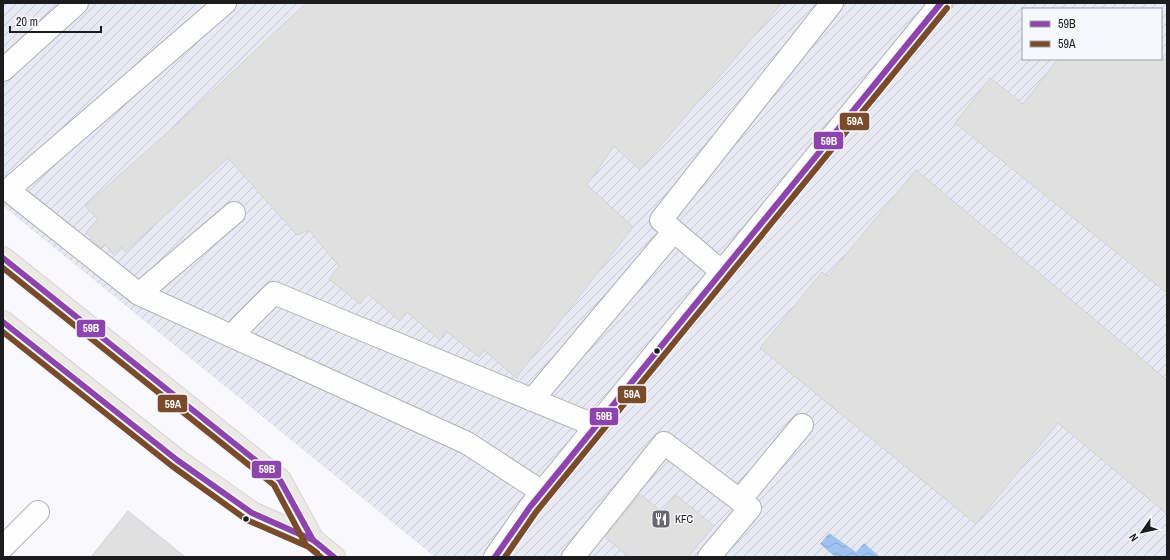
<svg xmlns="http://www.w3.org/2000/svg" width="1170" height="560" font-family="'Archivo Narrow',sans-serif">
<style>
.industrial{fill:url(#industrial-furrows);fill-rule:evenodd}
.water{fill:url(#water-waves)}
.building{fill:#e1e0e1;stroke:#d2d0d2}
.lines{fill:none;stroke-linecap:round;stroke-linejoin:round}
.minor-casing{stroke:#b0b1b4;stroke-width:24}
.major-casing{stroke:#d4d4d6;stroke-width:24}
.minor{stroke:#fefeff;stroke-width:22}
.major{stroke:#ece8e4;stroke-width:22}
.bus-1-casing{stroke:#f7f8ff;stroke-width:9}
.bus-2-casing{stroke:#f7f8ff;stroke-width:9}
.bus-1{stroke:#8e44ad;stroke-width:6}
.bus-2{stroke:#7a4b2a;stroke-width:6}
.bus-dot{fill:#1c1c1f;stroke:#f7f8ff;stroke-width:1.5}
.labels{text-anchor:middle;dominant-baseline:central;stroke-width:3;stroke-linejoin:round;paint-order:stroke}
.poi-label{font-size:11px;fill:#1c1c1f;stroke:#f7f8ff;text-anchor:start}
.line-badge{stroke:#f7f8ff;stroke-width:1.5}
.badge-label{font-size:11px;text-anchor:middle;font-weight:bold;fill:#fff}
</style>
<defs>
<pattern id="industrial-furrows" width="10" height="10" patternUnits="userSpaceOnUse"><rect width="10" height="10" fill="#e8eaf3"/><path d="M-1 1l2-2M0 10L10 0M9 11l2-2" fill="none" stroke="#c6c8d0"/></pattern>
<pattern id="water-waves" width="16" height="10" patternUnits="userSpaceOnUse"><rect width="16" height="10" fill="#9fc2f0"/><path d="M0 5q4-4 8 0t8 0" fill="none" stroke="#88a6cd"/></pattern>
</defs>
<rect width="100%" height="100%" fill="#f9f9fd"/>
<!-- industrial -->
<path class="industrial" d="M3,3h1164v554h-732l-432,-351zM1023,9h138v50h-138z"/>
<!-- water -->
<path class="water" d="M829,533l27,19 8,-9 16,14h-45l-15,-13z"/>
<!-- building -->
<path class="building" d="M306,3h476l-142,167 -26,-24 -27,39 46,42 -117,151 -32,-28 -5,7 -33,-26 -6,9 -33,-28 -7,9 -32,-27 -8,10 -31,-25 10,-13 -30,-36 -12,5 -69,-77 -103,94 -4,-5 -8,7 -8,-10 -4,4 -5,-4 -10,-12 12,-13 -13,-13 92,-82z
M1058,59h109v234l-212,-170 35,-45 33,26z
M916,170l251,210v134l-109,-91 -82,101 -216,-176 62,-76 6,4z
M640,494l22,18 14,-17 38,31 -26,31h-59l-24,-20z
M128,511l57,46h-94z"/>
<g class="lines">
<defs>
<path id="minor" d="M225,3l-217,187 131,104 328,149 75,49
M3,70l74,-67
M722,272l-61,-52 171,-217
M139,294l95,-81
M231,336l43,-43 322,133
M532,400l142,-169
M740,500l62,-75
M3,547l35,-35
M495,557l35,-50 411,-504
M573,557l91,-114 86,65 -41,49"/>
<path id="major" d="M3,258l277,222 33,60
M3,322l174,138 75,53 61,27 21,17"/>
</defs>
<!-- minor casing -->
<use href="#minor" class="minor-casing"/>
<!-- major casing -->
<use href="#major" class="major-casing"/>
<!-- minor -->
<use href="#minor" class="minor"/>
<!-- major -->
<use href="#major" class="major"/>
<defs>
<path id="bus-1" d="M3,258l277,222 33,60 21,17
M3,322l174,138 75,53 61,27 9,7
M495,557l35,-50 411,-504"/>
<path id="bus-2" d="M3,268l271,217 32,60 15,12
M3,332l169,134 75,54 62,27 8,6
M505,557l31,-45 411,-504"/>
</defs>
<!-- bus-1 casing -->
<use href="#bus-1" class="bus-1-casing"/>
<!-- bus-2 casing -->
<use href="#bus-2" class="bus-2-casing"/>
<!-- bus-1 -->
<use href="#bus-1" class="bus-1"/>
<!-- bus-2 -->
<use href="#bus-2" class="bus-2"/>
</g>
<!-- icons -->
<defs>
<symbol id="restaurant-square" viewBox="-11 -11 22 22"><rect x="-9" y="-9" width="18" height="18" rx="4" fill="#69696d" stroke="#f7f8ff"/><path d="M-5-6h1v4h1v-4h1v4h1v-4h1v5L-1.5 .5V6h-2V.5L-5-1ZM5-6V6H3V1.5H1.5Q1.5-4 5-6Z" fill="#fff"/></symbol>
</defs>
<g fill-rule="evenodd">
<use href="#restaurant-square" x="650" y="508" width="22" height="22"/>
</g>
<!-- markers -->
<g class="bus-dot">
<circle cx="657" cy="351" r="3.5"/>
<circle cx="246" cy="519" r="3.5"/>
</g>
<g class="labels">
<!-- poi labels -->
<g class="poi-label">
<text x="675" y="519">KFC</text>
</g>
</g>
<g class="line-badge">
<rect x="839" y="112" width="31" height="19" rx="4" fill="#7a4b2a"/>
<rect x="813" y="131" width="31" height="19" rx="4" fill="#8e44ad"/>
<rect x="76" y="319" width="30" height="19" rx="4" fill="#8e44ad"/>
<rect x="617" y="385" width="30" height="19" rx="4" fill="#7a4b2a"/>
<rect x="157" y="394" width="31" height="19" rx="4" fill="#7a4b2a"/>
<rect x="589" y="407" width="30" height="19" rx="4" fill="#8e44ad"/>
<rect x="251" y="460" width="31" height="19" rx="4" fill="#8e44ad"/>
</g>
<g class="badge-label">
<text x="855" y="125">59A</text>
<text x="829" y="145">59B</text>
<text x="91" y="332">59B</text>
<text x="632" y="398">59A</text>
<text x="173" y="408">59A</text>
<text x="604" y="420">59B</text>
<text x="267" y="473">59B</text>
</g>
<!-- border -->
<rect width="1170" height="560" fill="none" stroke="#1c1c1f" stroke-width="8"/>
<!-- legend -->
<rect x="1022" y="8" width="140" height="52" fill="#f7f8ff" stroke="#9fa0a5"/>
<rect x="1030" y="21" width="20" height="6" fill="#8e44ad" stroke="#9fa0a5"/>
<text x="1058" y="28" font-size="12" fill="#1c1c1f">59B</text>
<rect x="1030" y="41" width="20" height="6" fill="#7a4b2a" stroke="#9fa0a5"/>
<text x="1058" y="48" font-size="12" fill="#1c1c1f">59A</text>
<!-- north arrow -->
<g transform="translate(1142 532) rotate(236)" stroke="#f7f8ff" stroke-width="3" paint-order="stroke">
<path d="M0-3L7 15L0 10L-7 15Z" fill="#1c1c1f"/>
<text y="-6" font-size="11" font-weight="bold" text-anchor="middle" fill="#1c1c1f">N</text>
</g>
<!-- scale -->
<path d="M10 26v6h91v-6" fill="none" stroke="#1c1c1f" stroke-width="2"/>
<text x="16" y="26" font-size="12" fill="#1c1c1f" stroke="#f7f8ff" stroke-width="3" paint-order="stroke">20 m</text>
</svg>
